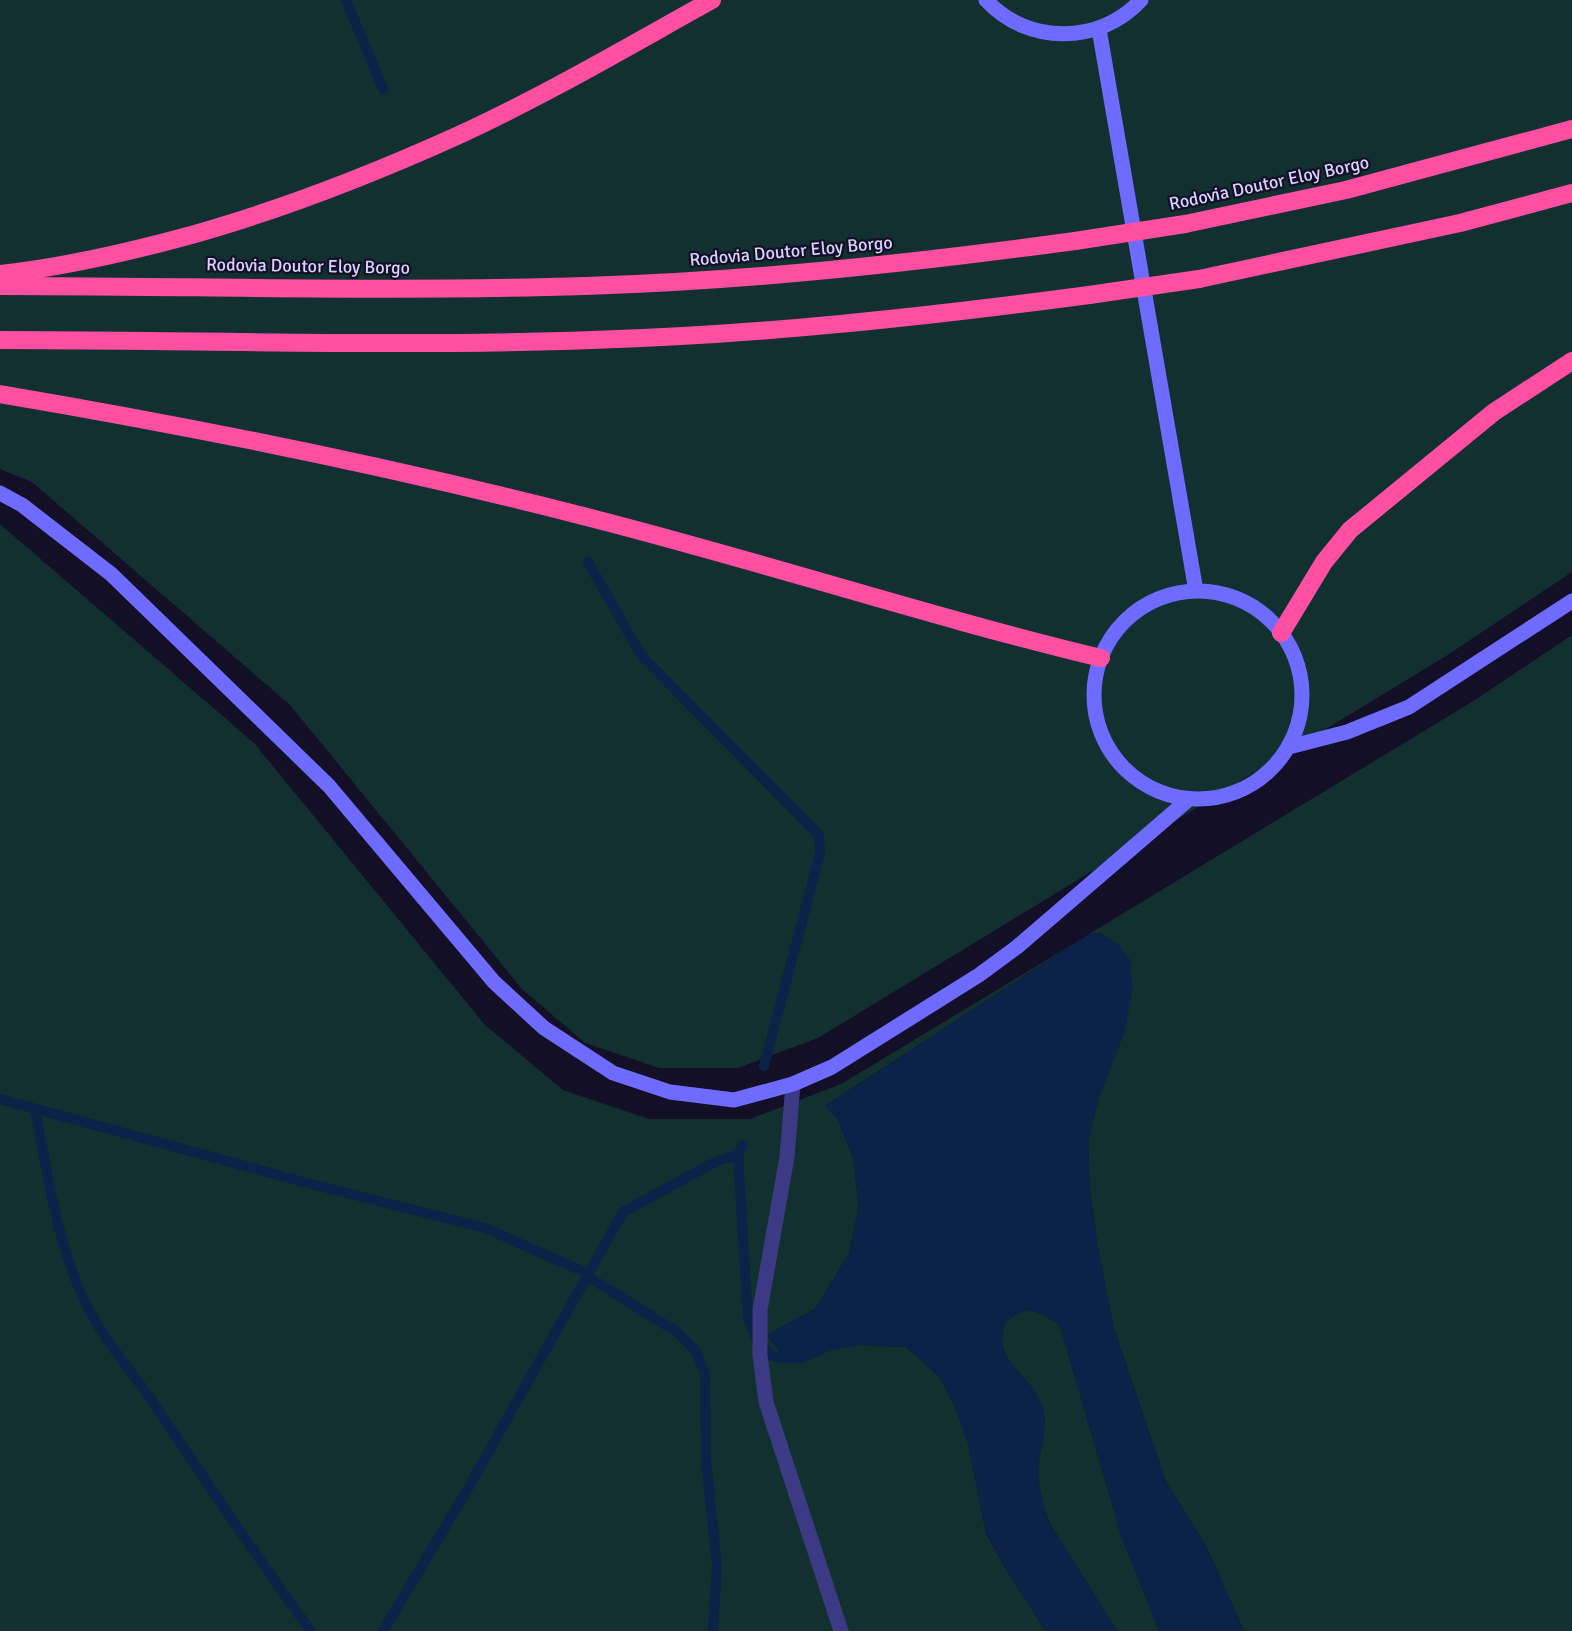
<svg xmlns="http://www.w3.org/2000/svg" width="1572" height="1631" font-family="Signika,sans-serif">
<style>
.green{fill:#12302f}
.water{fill:#0c2248}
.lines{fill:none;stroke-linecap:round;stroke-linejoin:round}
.stream{stroke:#0c2248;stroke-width:10}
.lane{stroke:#3d3a85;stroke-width:15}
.secondary{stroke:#6f6bff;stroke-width:15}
.highway{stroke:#ff4fa3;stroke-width:18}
.highway-bridge{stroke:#ff4fa3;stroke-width:18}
.labels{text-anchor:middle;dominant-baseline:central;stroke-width:4.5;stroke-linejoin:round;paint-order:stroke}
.street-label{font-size:18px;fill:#d9d4ff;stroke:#130f26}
</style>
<rect width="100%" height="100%" fill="#130f26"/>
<!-- green -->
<path class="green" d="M0,0h1572v572l-126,84 -628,382 -80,30h-79l-74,-25 -63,-54 -232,-284 -258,-223 -32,-13z
M0,524l254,219 231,282 78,65 86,29h101l91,-35 237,-143 -253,165 13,13 15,39 6,48 -10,48 -34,55 -48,26 17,23 74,-13 48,2 33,29 17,33 12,34 18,90 24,43 36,55h-1046z
M1572,635v996h-328l-38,-85 -40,-64 -52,-153 -17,-86 -7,-53 -2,-50 10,-39 3,-168 -12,1 386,-234z
M1031,1310l17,7 12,9 62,212 37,93h-42l-67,-107c-6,-16 -11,-32 -12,-49 -1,-24 12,-46 4,-69 -9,-28 -46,-43 -39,-76 3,-14 16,-18 28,-20z"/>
<!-- water -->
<path class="water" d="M1101,933l18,12 11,15 3,27 -8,44 -27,70 -10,39 2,50 7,53 17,86 52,153 40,64 38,85h-85l-37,-93 -62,-212 -12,-9 -17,-7c-12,2 -25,6 -28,20 -7,33 30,48 39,76 8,23 -5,45 -4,69 1,17 6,33 12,49l67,107h-71l-36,-55 -24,-44 -18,-89 -12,-34 -17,-33 -33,-29 -48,-2 -74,13 -17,-23 48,-26 34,-55 10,-48 -6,-48 -15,-39 -13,-13 264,-172z"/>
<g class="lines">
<!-- stream -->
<path class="stream" d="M346,0l37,89
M588,562l53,93 178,180 1,18 -56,213
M0,1099l311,85 174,44 104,46
M35,1109c12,64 22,133 50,193 18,38 48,70 71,105 51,76 101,151 155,224
M743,1145l-5,10 10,164 10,23 16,15 28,1 29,-13
M587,1276l90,56 19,19 9,22 1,86 11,107 -4,65
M383,1631l83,-139 157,-280 94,-51 21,-6"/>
<!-- lane -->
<path class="lane" d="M793,1084l-6,73 -27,153v45l6,47 75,229"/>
<!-- secondary -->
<path class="secondary" d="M986,0c41,45 114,45 155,0
M1099,29l97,562
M0,493l22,12 89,69 218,212 165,196 50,46 69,45 57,19 64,8 59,-16 39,-17 147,-92 38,-28 172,-148
M1094 695a104 104 0 1 1 208 0a104 104 0 1 1-208 0Z
M1289,747l58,-15 62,-25 163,-106"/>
<!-- highway -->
<path class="highway" d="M1185,224l161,-34 226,-61
M0,274c56,-6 111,-18 165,-32 101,-26 199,-64 294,-107 87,-40 170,-89 253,-135
M1199,279l261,-56 112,-30
M0,286c195,0 390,6 585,0 164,-5 327,-23 490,-45
M0,340c197,0 395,7 592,0 166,-5 332,-23 497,-45
M0,394c195,33 388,72 579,121 175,44 347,101 522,143
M1281,633l43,-71 26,-32 144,-118 78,-51"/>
<!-- highway-bridge -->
<path class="highway-bridge" d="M1075,241l110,-17
M1089,295l110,-16"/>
</g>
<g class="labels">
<!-- street labels -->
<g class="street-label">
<text transform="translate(1269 183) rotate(-12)">Rodovia Doutor Eloy Borgo</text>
<text transform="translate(791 251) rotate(-5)">Rodovia Doutor Eloy Borgo</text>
<text transform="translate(308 266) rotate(1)">Rodovia Doutor Eloy Borgo</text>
</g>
</g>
</svg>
